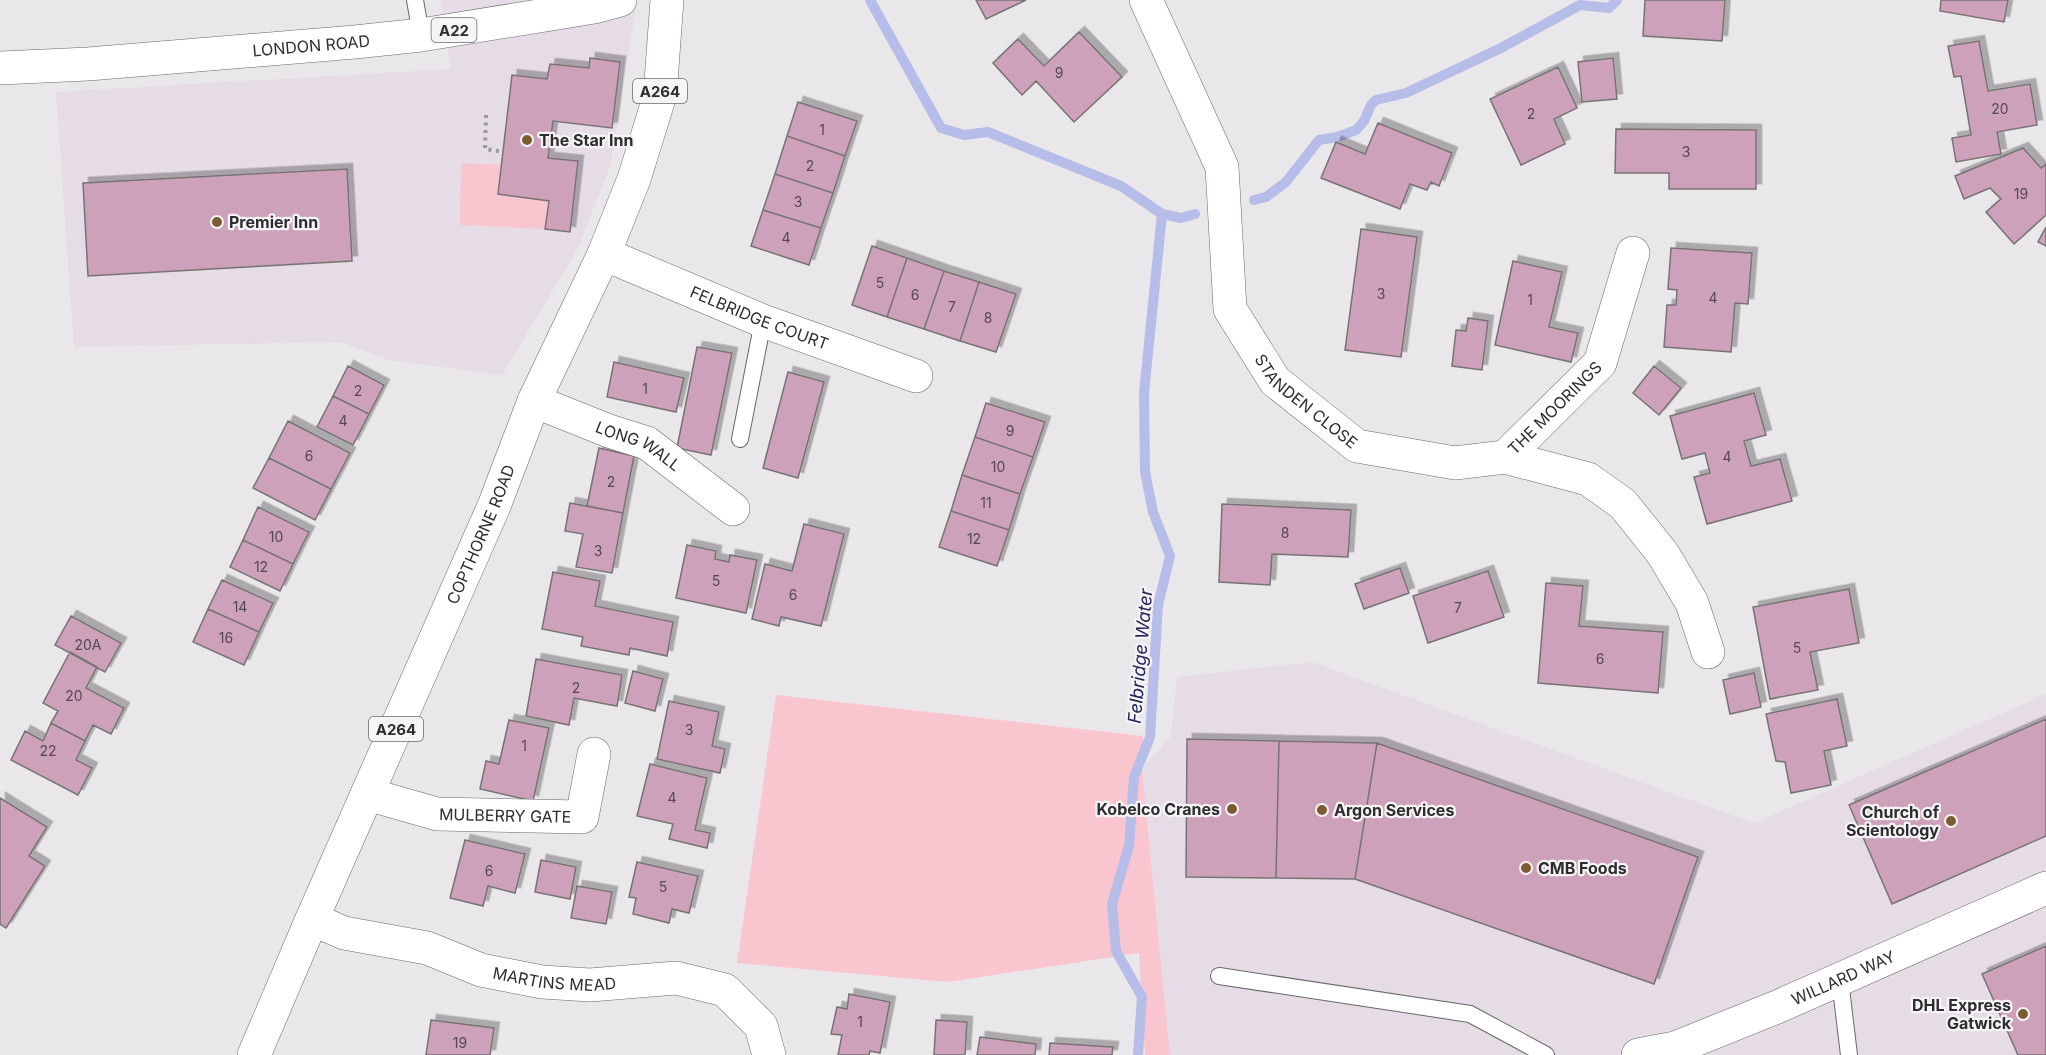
<svg xmlns="http://www.w3.org/2000/svg" width="2046" height="1055" font-family="Inter,sans-serif">
<style>
.built{fill:#e5dce6}
.green{fill:#f9c6cf}
.lines{fill:none;stroke-linecap:round;stroke-linejoin:round}
.stream{stroke:#b6bde8;stroke-width:10}
.building{fill:#cea1ba;stroke:#777375;stroke-width:1.5;filter:url(#shadow)}
.lane-casing{stroke:#696669;stroke-width:18}
.street-casing{stroke:#696669;stroke-width:34}
.highway-casing{stroke:#696669;stroke-width:34}
.path{stroke:#9a989a;stroke-width:4;stroke-dasharray:3 4.5;stroke-linecap:butt}
.lane{stroke:#fff;stroke-width:16}
.street{stroke:#fff;stroke-width:33}
.highway{stroke:#fff;stroke-width:33}
.poi-dot{fill:#7c5c32;stroke:#f7f4f7;stroke-width:2}
.labels{text-anchor:middle;dominant-baseline:central;stroke-width:4.5;stroke-linejoin:round;paint-order:stroke}
.number-label{font-size:14px;fill:#554951}
.shield{fill:#f7f4f7;stroke:#6a686a;stroke-width:1.5}
.shield-label{font-size:15px;font-weight:bold;fill:#2d2c2e}
.street-label{font-size:16px;fill:#2d2c2e;stroke:#f7f4f7}
.poi-label{font-size:16px;font-weight:bold;fill:#2d2c2e;stroke:#f7f4f7;text-anchor:start}
.water-label{font-size:18px;font-style:italic;fill:#232459;stroke:#f7f4f7}
</style>
<defs>
<filter id="shadow"><feDropShadow dx="5.5" dy="-5.5" stdDeviation="0" flood-color="#0004"/></filter>
</defs>
<rect width="100%" height="100%" fill="#eae7ea"/>
<!-- built -->
<path class="built" d="M440,0h197l-26,164 -34,86 -75,125 -113,-15 -49,-18 -266,5 -18,-255 395,-23z
M1312,662l442,161 292,-129v361h-876l-28,-285 29,-34 6,-59z"/>
<!-- green -->
<path class="green" d="M461,163l41,2 -4,29 51,7 -4,28 -85,-4z
M776,695l367,41 -1,34 28,285h-25l-6,-102 -191,29 -211,-19z"/>
<g class="lines">
<!-- stream -->
<path class="stream" d="M870,0l71,128 23,7 24,-3 133,54 41,28
M1254,200l12,-3 20,-15 33,-42 18,-3 19,-7 8,-9 7,-16 5,-5 30,-7 95,-45 79,-43 29,3 8,-8
M1138,1055l4,-58 -26,-46 -4,-47 17,-58 5,-69 16,-40 8,-132 12,-49 -17,-44 -8,-40 -1,-79 18,-179 19,4 14,-4"/>
</g>
<!-- building -->
<path class="building" d="M976,0h50l-40,19z
M1645,0h80l-3,41 -79,-5z
M1941,0h67l-4,22 -64,-11z
M1079,32l43,45 -48,45 -38,-41 -14,14 -29,-32 25,-24 26,27z
M1979,41l9,50 42,-7 7,41 -40,7 4,22 -45,8 -4,-24 19,-3 -10,-59 -7,1 -6,-31z
M590,58l30,4 -8,66 -59,-7 -5,37 30,3 -8,71 -25,-3 4,-28 -51,-7 14,-119 35,4 3,-15 39,4z
M1613,58l4,41 -35,3 -4,-40z
M1558,67l19,41 -23,11 11,25 -44,21 -31,-66z
M798,102l59,19 -12,35 -58,-20z
M1378,123l74,30 -13,33 -8,-4 -4,8 -17,-6 -10,25 -79,-31 15,-36 29,12z
M1616,129l140,1v59h-87v-16h-54z
M787,136l58,20 -12,37 -58,-19z
M2023,148l18,20 5,-4v51l-32,29 -28,-32 15,-13 -11,-11 -26,11 -9,-23z
M347,169l5,92 -264,15 -5,-93z
M775,174l58,19 -12,35 -58,-18z
M763,210l58,18 -12,37 -58,-19z
M2046,227v19l-8,-4z
M1361,229l56,8 -16,120 -56,-7z
M872,246l35,12 -20,59 -35,-12z
M1671,248l81,5 -4,51 -13,-1 -4,49 -67,-5 3,-42h9l1,-15 -9,-1z
M907,258l37,13 -20,58 -37,-12z
M1513,261l49,11 -13,55 29,6 -7,29 -76,-17z
M944,271l35,11 -19,59 -36,-12z
M979,282l37,12 -20,58 -36,-11z
M1468,318l20,3 -6,49 -30,-4 4,-36 10,1z
M697,347l35,6 -21,102 -34,-7z
M614,362l70,16 -8,34 -69,-15z
M348,366l36,19 -15,29 -36,-18z
M1654,366l27,22 -22,27 -26,-22z
M788,372l36,10 -26,96 -35,-10z
M1754,393l12,42 -22,6 7,25 29,-7 12,42 -85,23 -13,-47 16,-4 -5,-20 -23,6 -12,-43z
M333,396l36,18 -16,31 -36,-18z
M986,403l59,19 -12,35 -58,-20z
M288,421l62,32 -19,36 -62,-31z
M975,437l58,20 -13,37 -58,-19z
M599,448l35,8 -11,57 -36,-7z
M269,458l62,31 -16,31 -62,-32z
M962,475l58,19 -11,36 -58,-19z
M570,503l53,10 -11,60 -36,-6 7,-33 -18,-3z
M1222,504l129,6 -3,47 -76,-3 -2,31 -51,-3z
M258,507l51,25 -16,32 -50,-24z
M951,511l58,19 -12,36 -58,-19z
M804,524l40,10 -23,92 -40,-9 -2,9 -27,-7 13,-55 27,7z
M243,540l50,24 -13,27 -50,-24z
M687,545l29,6 -1,8 14,3 1,-7 27,5 -11,53 -70,-15z
M1400,568l9,25 -45,16 -9,-25z
M1488,571l16,46 -76,26 -15,-47z
M553,572l47,9 -5,25 78,16 -6,34 -37,-8 -1,7 -48,-9 2,-9 -41,-8z
M222,580l51,23 -14,29 -51,-23z
M1546,583l37,3 -4,40 84,6 -5,61 -120,-10z
M1849,589l10,54 -49,9 8,38 -48,9 -17,-92z
M208,609l51,23 -15,33 -51,-23z
M71,616l50,27 -16,29 -50,-27z
M70,652l27,15 -11,21 38,20 -13,26 -18,-9 -8,16 -34,-18 7,-12 -15,-8z
M536,659l86,16 -5,31 -43,-8 -5,27 -43,-9z
M633,671l30,8 -8,32 -30,-8z
M1754,673l7,34 -31,7 -7,-34z
M1837,699l10,47 -23,5 7,34 -40,8 -6,-31 -9,-1 -10,-47z
M669,701l50,11 -7,34 13,3 -5,24 -63,-14z
M2046,719v117l-154,68 -43,-99z
M509,720l40,8 -16,73 -53,-12 6,-28 13,3z
M51,723l34,18 -9,19 16,8 -14,27 -67,-35 14,-29 18,10z
M1187,739l92,2 -3,137 -90,-1z
M1279,741l98,2 -22,136 -79,-1z
M1377,743l321,114 -44,127 -299,-105z
M650,764l57,14 -12,52 15,3 -3,15 -38,-9 4,-15 -36,-8z
M0,798l47,29 -18,29 16,10 -39,62 -6,-4z
M465,840l60,14 -10,39 -27,-7 -5,20 -33,-8z
M541,860l35,7 -6,32 -35,-7z
M637,862l61,14 -9,37 -17,-4 -3,14 -36,-9 3,-16 -7,-1z
M577,886l35,6 -6,32 -35,-6z
M2046,946v109h-28l-36,-81z
M849,994l41,8 -10,51 -10,-2 -1,4h-31l4,-20 -11,-1 6,-27 10,2z
M431,1020l63,8 -4,27h-64z
M936,1020l31,2 -2,33h-31z
M980,1037l56,7 -1,11h-58z
M1050,1043l63,4 -1,8h-63z"/>
<g class="lines">
<defs>
<path id="lane" d="M415,0l6,35
M740,439l23,-118
M1219,976l251,38 76,41
M1840,980l9,75"/>
<g id="street">
<path id="s1" d="M1146,0l76,167 8,142 45,72 82,65 98,17 50,-6 83,22 35,25 40,50 29,49 16,49"/>
<path id="s2" d="M604,254l159,67 153,55"/>
<path id="s3" d="M534,401l75,30 38,12 86,66"/>
<path id="s4" d="M1505,457l95,-94 33,-110"/>
<path id="s5" d="M367,794l70,20 145,3 12,-63"/>
<path id="s6" d="M312,919l32,14 83,15 54,22 61,12 48,3 86,-7 49,12 36,36 8,29"/>
<path id="s7" d="M1638,1055l37,-7 102,-41 269,-119"/>
</g>
<g id="highway">
<path id="s8" d="M0,68l88,-4 267,-22 66,-7 173,-28 26,-7"/>
<path id="s9" d="M254,1055l58,-136 182,-413 40,-105 70,-147 30,-75 26,-84 7,-95"/>
</g>
</defs>
<!-- lane casing -->
<use href="#lane" class="lane-casing"/>
<!-- street casing -->
<use href="#street" class="street-casing"/>
<!-- highway casing -->
<use href="#highway" class="highway-casing"/>
<!-- path -->
<path class="path" d="M486,115l-1,34 18,3"/>
<!-- lane -->
<use href="#lane" class="lane"/>
<!-- street -->
<use href="#street" class="street"/>
<!-- highway -->
<use href="#highway" class="highway"/>
</g>
<!-- markers -->
<g class="poi-dot">
<circle cx="527" cy="140" r="6"/>
<circle cx="217" cy="222" r="6"/>
<circle cx="1232" cy="809" r="6"/>
<circle cx="1322" cy="810" r="6"/>
<circle cx="1951" cy="821" r="6"/>
<circle cx="1526" cy="868" r="6"/>
<circle cx="2023" cy="1014" r="6"/>
</g>
<g class="labels">
<!-- number labels -->
<g class="number-label">
<text x="1059" y="72">9</text>
<text x="2000" y="108">20</text>
<text x="1531" y="113">2</text>
<text x="822" y="129">1</text>
<text x="1686" y="151">3</text>
<text x="810" y="165">2</text>
<text x="2021" y="193">19</text>
<text x="798" y="201">3</text>
<text x="786" y="237">4</text>
<text x="880" y="282">5</text>
<text x="1381" y="293">3</text>
<text x="915" y="294">6</text>
<text x="1713" y="297">4</text>
<text x="1530" y="299">1</text>
<text x="952" y="306">7</text>
<text x="988" y="317">8</text>
<text x="645" y="388">1</text>
<text x="358" y="390">2</text>
<text x="343" y="420">4</text>
<text x="1010" y="430">9</text>
<text x="309" y="455">6</text>
<text x="1727" y="456">4</text>
<text x="998" y="466">10</text>
<text x="611" y="481">2</text>
<text x="986" y="502">11</text>
<text x="1285" y="532">8</text>
<text x="276" y="536">10</text>
<text x="974" y="538">12</text>
<text x="598" y="550">3</text>
<text x="261" y="566">12</text>
<text x="716" y="580">5</text>
<text x="793" y="594">6</text>
<text x="240" y="606">14</text>
<text x="1458" y="607">7</text>
<text x="226" y="637">16</text>
<text x="88" y="644">20A</text>
<text x="1797" y="647">5</text>
<text x="1600" y="658">6</text>
<text x="576" y="687">2</text>
<text x="74" y="695">20</text>
<text x="689" y="729">3</text>
<text x="524" y="745">1</text>
<text x="48" y="750">22</text>
<text x="672" y="797">4</text>
<text x="489" y="870">6</text>
<text x="663" y="886">5</text>
<text x="860" y="1021">1</text>
<text x="460" y="1042">19</text>
</g>
<!-- shield labels -->
<g class="shield">
<rect x="431.5" y="18" width="45" height="24" rx="4.5"/>
<rect x="633" y="79" width="54" height="24" rx="4.5"/>
<rect x="369" y="717" width="54" height="24" rx="4.5"/>
</g>
<g class="shield-label">
<text x="454" y="30">A22</text>
<text x="660" y="91">A264</text>
<text x="396" y="729">A264</text>
</g>
<!-- street labels -->
<g class="street-label">
<text stroke="none"><textPath href="#s8" startOffset="312">LONDON ROAD</textPath></text>
<text stroke="none"><textPath href="#s2" startOffset="168">FELBRIDGE COURT</textPath></text>
<text stroke="none"><textPath href="#s1" startOffset="447">STANDEN CLOSE</textPath></text>
<text stroke="none"><textPath href="#s4" startOffset="70">THE MOORINGS</textPath></text>
<text stroke="none"><textPath href="#s3" startOffset="114">LONG WALL</textPath></text>
<text stroke="none"><textPath href="#s9" startOffset="568">COPTHORNE ROAD</textPath></text>
<text stroke="none"><textPath href="#s5" startOffset="141">MULBERRY GATE</textPath></text>
<text stroke="none"><textPath href="#s6" startOffset="252">MARTINS MEAD</textPath></text>
<text stroke="none"><textPath href="#s7" startOffset="220">WILLARD WAY</textPath></text>
</g>
<!-- poi labels -->
<g class="poi-label">
<text x="539" y="140">The Star Inn</text>
<text x="229" y="222">Premier Inn</text>
<text x="1220" y="809" text-anchor="end">Kobelco Cranes</text>
<text x="1334" y="810">Argon Services</text>
<text x="1939" y="812" text-anchor="end">Church of<tspan x="1939" dy="18">Scientology</tspan></text>
<text x="1538" y="868">CMB Foods</text>
<text x="2011" y="1005" text-anchor="end">DHL Express<tspan x="2011" dy="18">Gatwick</tspan></text>
</g>
<!-- water labels -->
<g class="water-label">
<text transform="translate(1140 656) rotate(-85)">Felbridge Water</text>
</g>
</g>
</svg>
